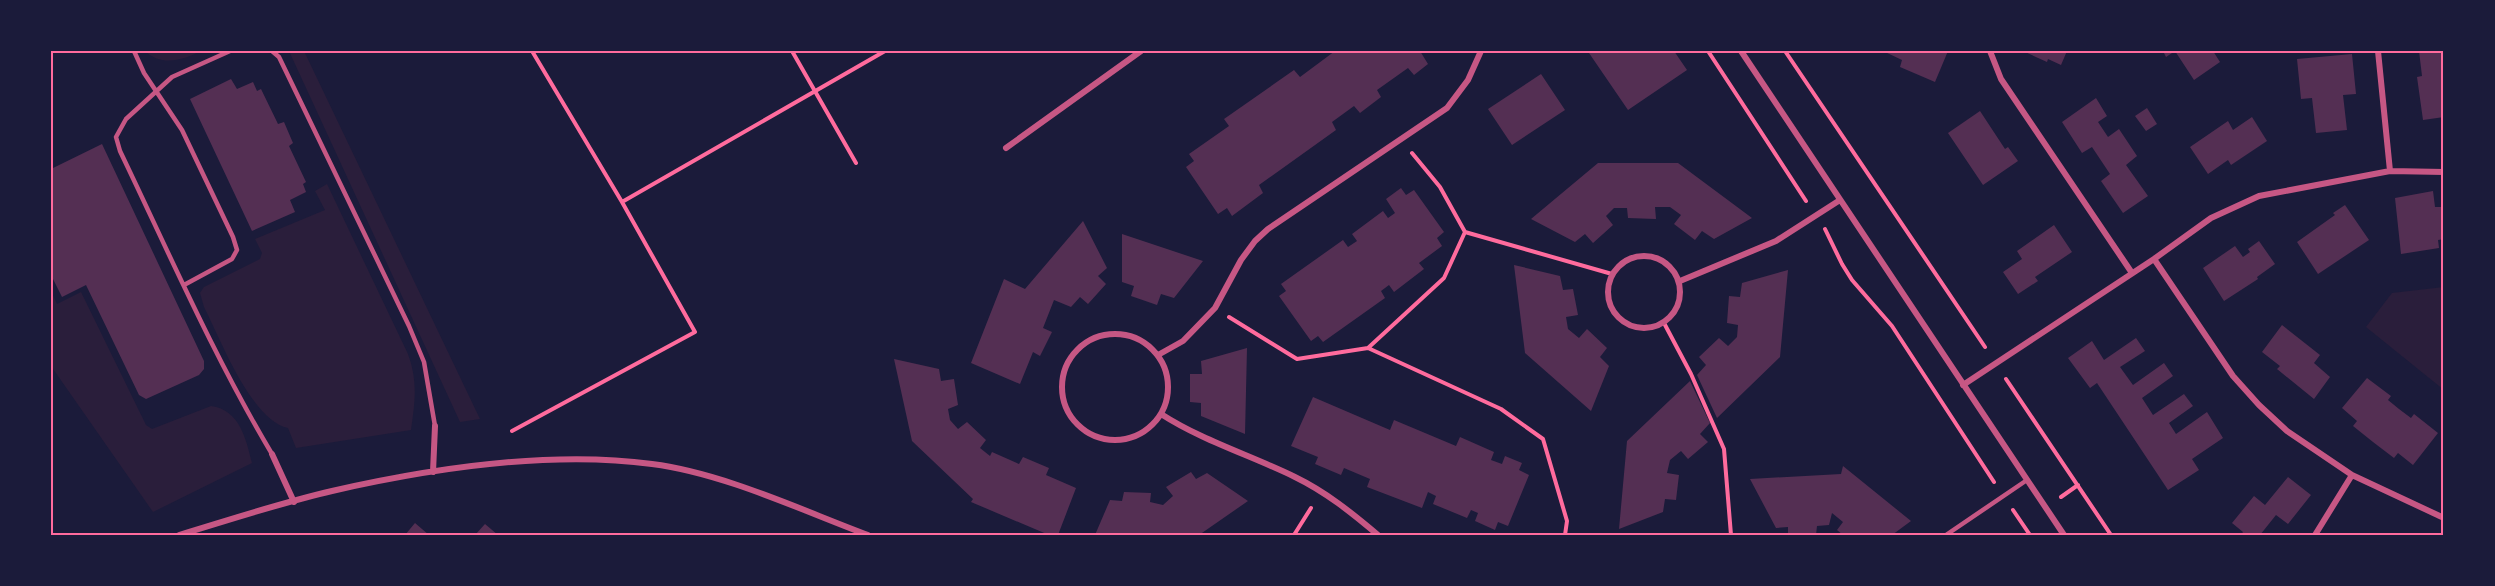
<svg xmlns="http://www.w3.org/2000/svg" width="2495" height="586" font-family="'Libre Baskerville',serif">
<style>
.green{fill:#2a1e3b}
.building{fill:#542f53}
.lines{fill:none;stroke-linecap:round;stroke-linejoin:round}
.path{stroke:#ff6b9d;stroke-width:4}
.service{stroke:#c65784;stroke-width:4.5}
.minor{stroke:#c65784;stroke-width:6}
.neatline{fill:none;stroke:#ff6b9d;stroke-width:2}
</style>
<rect width="100%" height="100%" fill="#1b1b3a"/>
<!-- green -->
<path class="green" d="M145,51h56c-18,9 -39,16 -56,0z
M289,51h15l176,368 -20,3z
M327,184l81,170c10,28 7,47 3,76l-115,18 -8,-20c-37,-8 -67,-88 -84,-121l-4,-14 4,-6 56,-28 2,-6 -7,-14 70,-29 -10,-19z
M2444,287v103l-78,-63 26,-34z
M51,291l6,13 24,-12 65,133 6,4 59,-23c29,4 35,33 41,57l-99,49 -102,-146z"/>
<!-- building -->
<path class="building" d="M1335,51h85l8,13 -14,11 -6,-7 -31,22 4,7 -21,16 -6,-7 -22,16 4,8 -77,55 4,8 -31,23 -5,-8 -9,6 -32,-47 8,-6 -5,-7 40,-28 -5,-7 70,-49 6,7z
M1592,51h82l13,19 -59,40 -39,-57z
M1883,51h65l-13,31 -35,-15 2,-7z
M2023,51h44l-6,14 -13,-6 -1,3z
M2163,51h50l7,11 -26,18 -19,-29 -9,6z
M2419,51h25v66l-21,3 -6,-43 5,-1z
M2352,54l4,40 -13,1 4,35 -31,3 -4,-35 -11,1 -4,-40z
M1541,74l24,36 -53,35 -24,-36z
M231,79l6,10 16,-7 4,9 4,-2 17,35 6,-2 9,21 -4,3 17,36 -3,2 3,8 -16,8 5,12 -43,19 -62,-132z
M2096,98l11,18 -9,6 10,15 11,-8 18,27 -11,9 22,31 -25,17 -22,-32 9,-7 -18,-27 -10,6 -20,-31z
M2147,108l10,16 -11,7 -11,-15z
M1980,111l25,38 3,-2 10,14 -35,24 -35,-52z
M2252,117l15,24 -36,24 -3,-5 -20,14 -18,-27 38,-26 5,9z
M102,144l102,217v8l-5,6 -53,24 -7,-4 -53,-110 -24,12 -11,-22v-106z
M1598,163h80l74,55 -38,21 -12,-8 -7,9 -21,-16 7,-9 -11,-8h-15l1,12 -28,-1 -1,-10h-13l-8,8 7,9 -20,18 -8,-9 -10,8 -44,-23z
M1401,188l5,7 8,-5 30,42 -7,6 5,8 -23,17 5,6 -30,23 -5,-7 -8,6 4,7 -62,44 -5,-6 -7,5 -32,-45 7,-5 -5,-7 62,-44 5,7 9,-6 -5,-7 31,-23 5,7 7,-5 -9,-14z
M2433,191l2,16h9v32l-6,1 1,8 -38,6 -6,-56z
M2345,205l24,35 -51,34 -21,-32 38,-27 -2,-2z
M1083,221l24,47 -9,8 8,8 -18,20 -8,-7 -9,10 -17,-7 -11,28 9,4 -12,24 -7,-4 -13,32 -49,-21 33,-84 21,10z
M2054,225l18,27 -37,25 3,4 -20,13 -15,-22 19,-13 -5,-8z
M1122,234l81,27 -29,37 -13,-4 -4,11 -26,-9 3,-10 -12,-4z
M2259,241l16,23 -18,13 1,2 -34,22 -21,-33 32,-22 8,11 7,-5 -2,-3z
M1514,265l46,11 3,14 10,-1 5,26 -12,2 2,12 11,9 8,-9 20,19 -7,9 9,9 -18,45 -66,-58z
M1788,270l-8,87 -63,61 -20,-43 9,-10 -7,-8 20,-19 9,8 9,-9 1,-12 -11,-2 2,-27 11,1 2,-14z
M2282,325l38,30 -6,8 16,14 -16,22 -37,-30 3,-3 -18,-14z
M2136,338l9,13 -25,16 13,18 31,-22 9,13 -31,22 11,17 31,-21 9,12 -24,17 7,11 31,-22 16,26 -31,21 7,11 -31,20 -71,-107 -7,5 -22,-30 24,-17 12,19z
M1247,348l-2,86 -44,-18v-13l-11,-1v-28h12l-1,-13z
M894,359l45,10 2,12 13,-2 4,26 -10,4 2,11 8,9 9,-7 19,18 -6,8 10,8 2,-4 27,12 4,-7 26,11 -3,7 30,13 -18,47h-9l-78,-33 2,-3 -61,-58z
M2367,378l24,18 -3,4 11,9 12,9 3,-4 24,19 -25,32 -15,-12 -4,5 -21,-16 -20,-16 4,-5 -15,-13z
M1690,381l20,42 -10,11 8,8 -20,17 -7,-8 -11,9 -3,13 12,2 -3,25 -11,-1 -2,13 -44,17 8,-88z
M1313,397l77,33 4,-10 62,26 4,-9 34,15 -3,8 11,4 3,-8 17,7 -3,7 10,5 -21,51 -10,-4 -3,8 -20,-9 3,-8 -7,-3 -4,8 -34,-14 3,-8 -8,-4 -6,16 -55,-21 3,-8 -26,-11 -3,7 -26,-11 3,-7 -27,-11z
M1843,466l68,55 -19,14h-49l-6,-5 6,-8 -11,-9 -3,12 -12,1 -1,9h-28v-8l-12,1 -26,-49 91,-5z
M1191,472l5,7 11,-6 41,28 -49,34h-104l15,-35 12,1 2,-9 27,1 -1,9 13,3 10,-9 -7,-9z
M2288,477l23,18 -23,29 -12,-9 -16,20h-19l2,-3 -11,-9 22,-27 11,9z
M415,523l14,12h-24z
M485,524l13,11h-23z"/>
<g class="lines">
<!-- path -->
<path class="path" d="M792,51l64,112
M1708,51l98,150
M1785,51l200,296
M622,202l263,-151
M1825,229l17,35 10,16 40,46 102,156
M1465,232l147,42
M1229,317l68,42 71,-11 76,-70 21,-46 -25,-45 -28,-34
M1664,323l27,51 33,75 7,86
M1368,348l133,61 42,30 24,82 -2,14
M2006,379l105,156
M512,431l183,-99 -73,-130 -90,-151
M2061,497l17,-12
M2013,510l17,25
M1294,535l17,-27"/>
<!-- service -->
<path class="service" d="M134,51l10,22 38,57 51,107 4,13 -5,9 -48,26
M230,51l-58,26 -46,42 -10,18 4,14c49,102 94,206 152,303
M272,51l7,6 130,269 15,36 11,64
M1946,535l81,-55"/>
<!-- minor -->
<path class="minor" d="M1741,51l323,484
M1990,51l11,28 131,194
M2378,51l12,120
M1006,148l135,-97
M1608 292a36 36 0 1 1 72 0a36 36 0 1 1-72 0Z
M2154,259l79,117 26,29 28,26 65,44 92,43
M1680,281l96,-40 64,-41
M1062 387a53 53 0 1 1 106 0a53 53 0 1 1-106 0Z
M1158,355l25,-14 32,-33 26,-48 14,-19 13,-12 179,-121 21,-28 13,-29
M1963,385l191,-126 57,-41 48,-22 131,-25 54,1
M1161,414c42,27 89,41 134,63 31,15 57,36 83,58
M272,454l22,48
M433,472l2,-46
M179,535c50,-15 101,-32 153,-44 101,-23 217,-41 320,-27 71,9 149,46 216,71
M2315,535l37,-60"/>
</g>
<!-- border -->
<rect width="2495" height="586" fill="none" stroke="#1b1b3a" stroke-width="105"/>
<rect x="52" y="52" width="2390" height="482" class="neatline"/>
</svg>
